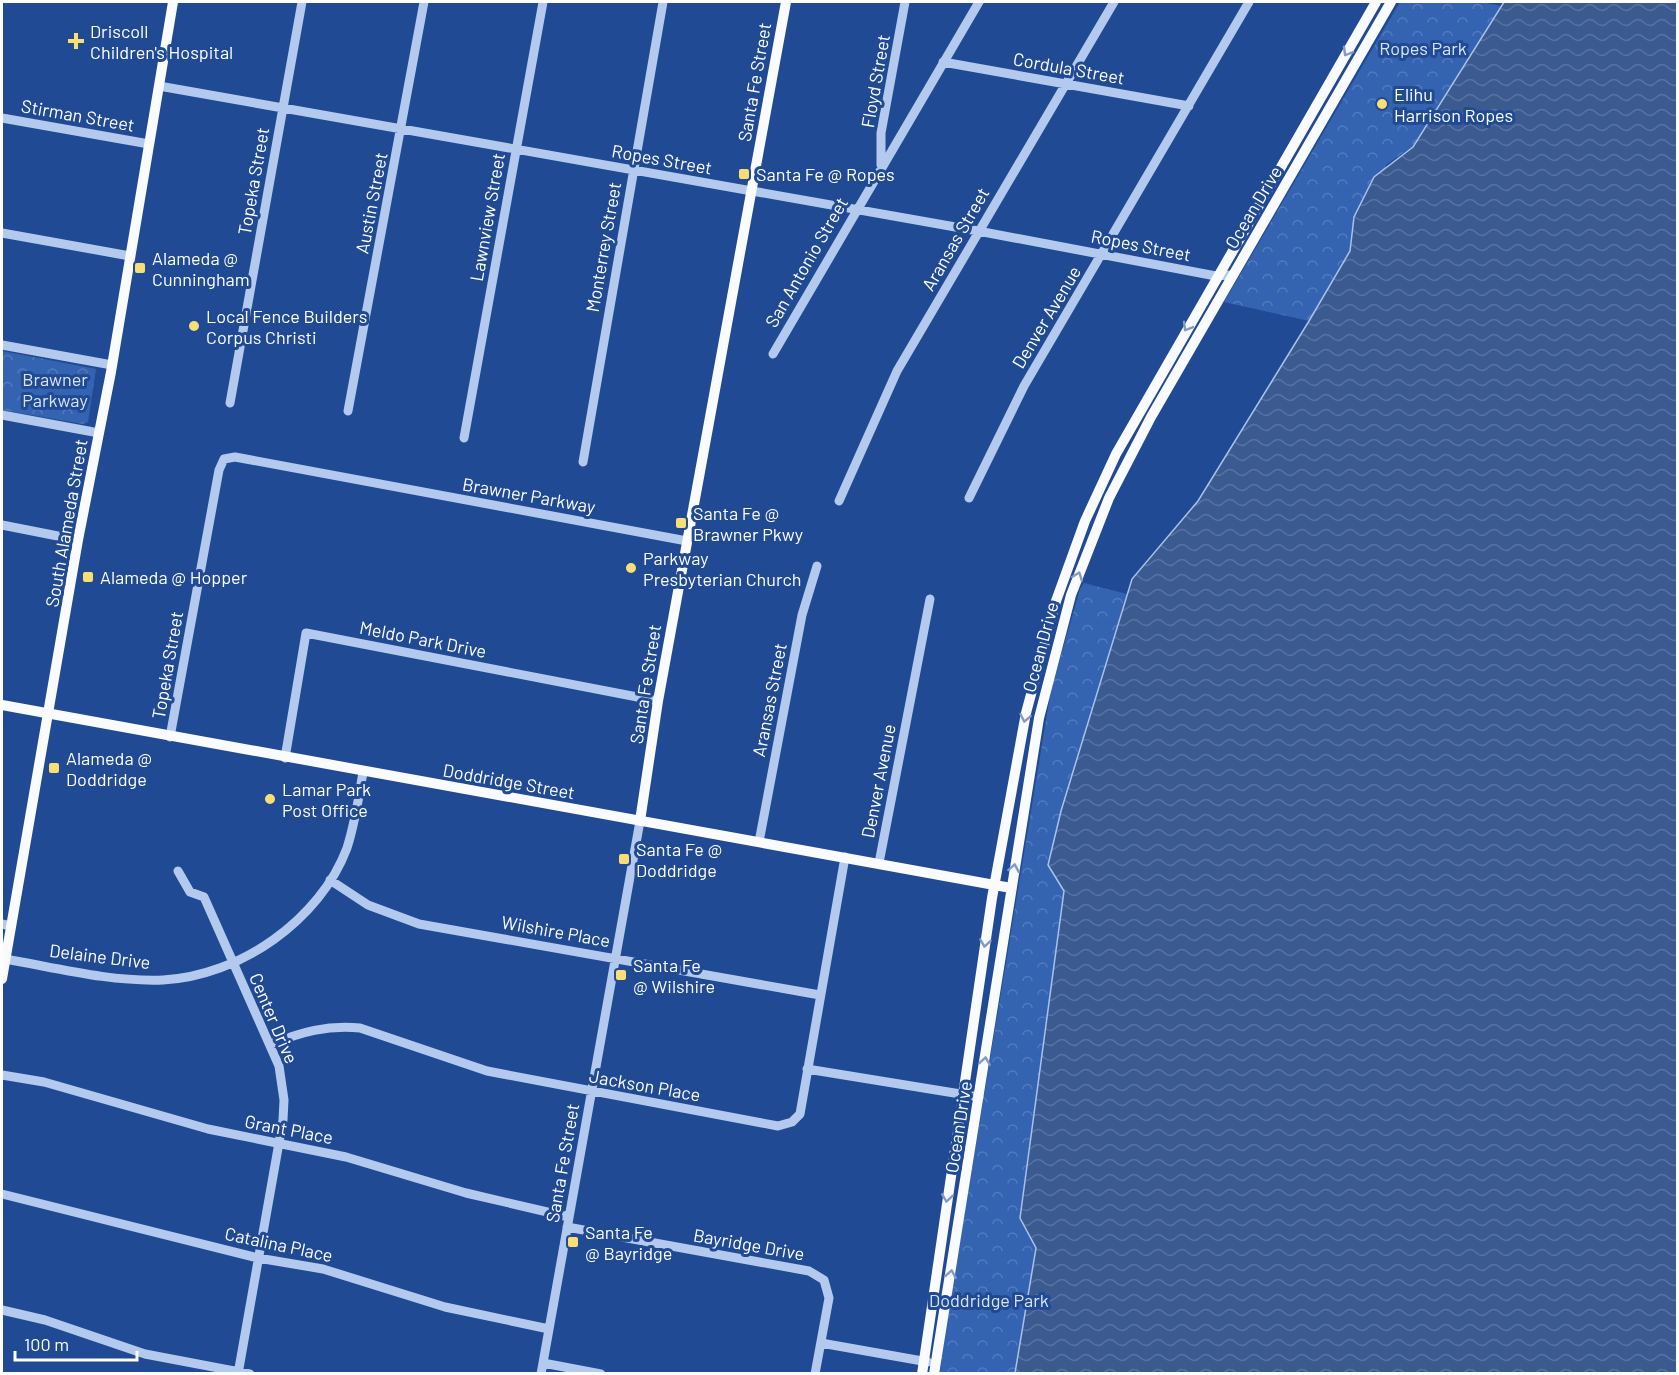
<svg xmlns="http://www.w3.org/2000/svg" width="1679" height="1375" font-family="Barlow,sans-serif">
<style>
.park{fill:url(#park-crowns)}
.water{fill:url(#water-waves);stroke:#a6c3ef;stroke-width:1.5}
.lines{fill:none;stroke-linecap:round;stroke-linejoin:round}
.minor{stroke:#b3c9ee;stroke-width:9}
.major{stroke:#fafbff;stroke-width:10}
.oneway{stroke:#829ac4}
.poi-dot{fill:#fbde73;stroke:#204a94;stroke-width:2}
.labels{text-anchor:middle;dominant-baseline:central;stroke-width:6;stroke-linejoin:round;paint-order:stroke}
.poi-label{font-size:18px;fill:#fff;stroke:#204a94;text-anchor:start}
.park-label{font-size:18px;fill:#d9e5fa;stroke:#204a94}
.street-label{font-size:18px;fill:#fff;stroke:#204a94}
</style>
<defs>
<pattern id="park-crowns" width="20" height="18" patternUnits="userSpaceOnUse" patternTransform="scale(1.5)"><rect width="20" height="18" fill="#3463b2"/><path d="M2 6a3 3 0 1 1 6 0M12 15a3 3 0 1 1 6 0" fill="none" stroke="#527abe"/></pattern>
<pattern id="water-waves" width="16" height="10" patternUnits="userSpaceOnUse" patternTransform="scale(1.5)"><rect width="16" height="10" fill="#3b5a90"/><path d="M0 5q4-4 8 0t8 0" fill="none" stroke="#5873a1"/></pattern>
</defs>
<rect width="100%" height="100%" fill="#204a94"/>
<!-- park -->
<path class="park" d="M1400,2h82l19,4 -89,141 -25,17 -33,53 -4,34 -41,70 -85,-19z
M2,351l94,18 -8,53 -5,2 -81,-14z
M1084,583l43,11 -66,217 -12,54 15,26 -44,327 16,30 -21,125 -77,1 113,-684 29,-101z"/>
<!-- water -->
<path class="water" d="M1504,2h173v1371h-662l21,-125 -16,-30 44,-327 -16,-26 13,-54 71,-232 66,-78 111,-180 41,-70 4,-34 20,-40 39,-30z"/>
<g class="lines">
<!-- minor -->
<path class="minor" d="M943,62l246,44
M159,86l819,145 238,45 15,-1
M2,118l147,26
M881,165v-32l24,-131
M2,233l128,23
M2,345l110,20
M773,354l206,-352
M230,403l72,-401
M348,411l76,-409
M2,415l97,18
M464,438l79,-436
M583,462l80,-460
M969,498l55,-112 225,-384
M839,501l58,-130 217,-369
M2,525l76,15
M170,737l49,-267 5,-11 11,-2 452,84
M285,758l21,-125 352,68
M759,842l43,-227 15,-49
M879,863l51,-264
M178,871l12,21 14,5 75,169 5,34 -1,20 -45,254
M330,880l38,25 51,19 401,71
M2,924l9,2
M5,959c52,9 105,23 158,21 77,-4 157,-60 184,-132 8,-25 12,-51 16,-76
M271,1044c31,-12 55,-19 89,-16l127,43 291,55 14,-4 8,-8 45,-257
M807,1069l172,28
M2,1075l42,7 164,47 138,28 120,36 103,24
M2,1194l256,64 65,11 122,38 104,22
M567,1227l242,44 15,9 5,18 -14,76
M2,1310l43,10 100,34 105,20
M821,1343l107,19
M543,1363l58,11
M541,1374l99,-553"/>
<!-- major -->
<path class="major" d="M2,705l1009,183
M640,821l18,-120 128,-699
M2,979l76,-439 33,-168 62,-370
M922,1374l70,-476 34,-185 30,-112 29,-80 31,-67 260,-452
M934,1374l105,-656 32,-123 38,-97 42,-81 240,-415"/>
</g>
<!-- one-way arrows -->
<defs><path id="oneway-chevron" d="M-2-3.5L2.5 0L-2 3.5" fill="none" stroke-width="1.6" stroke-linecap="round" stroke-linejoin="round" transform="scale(1.5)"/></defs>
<g class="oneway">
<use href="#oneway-chevron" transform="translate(1347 52) rotate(120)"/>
<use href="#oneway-chevron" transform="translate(1187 327) rotate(120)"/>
<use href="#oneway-chevron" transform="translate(1078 576) rotate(-69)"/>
<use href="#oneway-chevron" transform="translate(1025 718) rotate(101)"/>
<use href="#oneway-chevron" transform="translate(1014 868) rotate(-80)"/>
<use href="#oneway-chevron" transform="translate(985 943) rotate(99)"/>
<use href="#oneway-chevron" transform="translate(985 1061) rotate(-81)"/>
<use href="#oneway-chevron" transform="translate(947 1198) rotate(98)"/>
<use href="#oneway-chevron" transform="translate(951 1274) rotate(-80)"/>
</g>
<!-- markers -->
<g class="poi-dot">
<path d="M73 32h6v6h6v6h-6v6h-6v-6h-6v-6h6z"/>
<circle cx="1382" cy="104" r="6"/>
<rect x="738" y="168" width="12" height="12" rx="3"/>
<rect x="134" y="262" width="12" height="12" rx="3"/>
<circle cx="194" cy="326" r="6"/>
<rect x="675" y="517" width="12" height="12" rx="3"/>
<circle cx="631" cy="568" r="6"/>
<rect x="82" y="571" width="12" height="12" rx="3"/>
<rect x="48" y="762" width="12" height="12" rx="3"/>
<circle cx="270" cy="799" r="6"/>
<rect x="618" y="853" width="12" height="12" rx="3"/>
<rect x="615" y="969" width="12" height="12" rx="3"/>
<rect x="567" y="1236" width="12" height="12" rx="3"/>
</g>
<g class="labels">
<!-- poi labels -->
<g class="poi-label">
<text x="90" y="31">Driscoll<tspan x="90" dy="21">Children's Hospital</tspan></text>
<text x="1394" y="94">Elihu<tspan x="1394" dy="21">Harrison Ropes</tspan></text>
<text x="756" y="174">Santa Fe @ Ropes</text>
<text x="152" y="258">Alameda @<tspan x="152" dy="21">Cunningham</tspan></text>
<text x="206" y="316">Local Fence Builders<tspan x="206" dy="21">Corpus Christi</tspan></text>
<text x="693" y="513">Santa Fe @<tspan x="693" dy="21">Brawner Pkwy</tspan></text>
<text x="643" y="558">Parkway<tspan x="643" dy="21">Presbyterian Church</tspan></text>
<text x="100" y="577">Alameda @ Hopper</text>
<text x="66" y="758">Alameda @<tspan x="66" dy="21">Doddridge</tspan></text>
<text x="282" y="789">Lamar Park<tspan x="282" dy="21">Post Office</tspan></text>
<text x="636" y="849">Santa Fe @<tspan x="636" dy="21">Doddridge</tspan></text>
<text x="633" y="965">Santa Fe<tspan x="633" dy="21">@ Wilshire</tspan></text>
<text x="585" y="1232">Santa Fe<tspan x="585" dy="21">@ Bayridge</tspan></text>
</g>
<!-- park labels -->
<g class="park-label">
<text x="1423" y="48">Ropes Park</text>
<text x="55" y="379">Brawner<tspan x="55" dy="21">Parkway</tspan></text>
<text x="989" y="1300">Doddridge Park</text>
</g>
<!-- street labels -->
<g class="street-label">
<text transform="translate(1069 68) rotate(10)">Cordula Street</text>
<text transform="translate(875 81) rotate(-80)">Floyd Street</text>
<text transform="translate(754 82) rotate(-80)">Santa Fe Street</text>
<text transform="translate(78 115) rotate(10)">Stirman Street</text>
<text transform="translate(662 159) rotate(10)">Ropes Street</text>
<text transform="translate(253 181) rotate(-80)">Topeka Street</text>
<text transform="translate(371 203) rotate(-79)">Austin Street</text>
<text transform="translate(1253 207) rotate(-59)">Ocean Drive</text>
<text transform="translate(487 217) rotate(-80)">Lawnview Street</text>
<text transform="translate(955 239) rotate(-60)">Aransas Street</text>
<text transform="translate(1141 245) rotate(11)">Ropes Street</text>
<text transform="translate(603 247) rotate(-80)">Monterrey Street</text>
<text transform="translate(806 262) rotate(-60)">San Antonio Street</text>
<text transform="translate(1046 317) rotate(-59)">Denver Avenue</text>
<text transform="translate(529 495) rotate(10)">Brawner Parkway</text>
<text transform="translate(66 523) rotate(-80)">South Alameda Street</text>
<text transform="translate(423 639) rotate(11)">Meldo Park Drive</text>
<text transform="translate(1040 647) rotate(-75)">Ocean Drive</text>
<text transform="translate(167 665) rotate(-80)">Topeka Street</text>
<text transform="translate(645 684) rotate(-81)">Santa Fe Street</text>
<text transform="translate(769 700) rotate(-79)">Aransas Street</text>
<text transform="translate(509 781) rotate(10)">Doddridge Street</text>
<text transform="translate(878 781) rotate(-79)">Denver Avenue</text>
<text transform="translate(556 931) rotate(10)">Wilshire Place</text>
<text transform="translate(100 956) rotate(7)">Delaine Drive</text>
<text transform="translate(274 1018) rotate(67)">Center Drive</text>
<text transform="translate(645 1085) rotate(10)">Jackson Place</text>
<text transform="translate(958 1127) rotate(-81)">Ocean Drive</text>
<text transform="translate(289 1129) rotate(11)">Grant Place</text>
<text transform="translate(562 1163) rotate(-80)">Santa Fe Street</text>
<text transform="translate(279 1244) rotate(12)">Catalina Place</text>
<text transform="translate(749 1244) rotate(10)">Bayridge Drive</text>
</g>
</g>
<!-- border -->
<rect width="1679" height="1375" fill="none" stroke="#ffffff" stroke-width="6"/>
<!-- scale -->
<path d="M15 1351v9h122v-9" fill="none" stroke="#ffffff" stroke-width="3"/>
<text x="24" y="1351" font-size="18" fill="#ffffff" stroke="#204a94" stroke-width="4.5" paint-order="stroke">100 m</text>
</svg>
